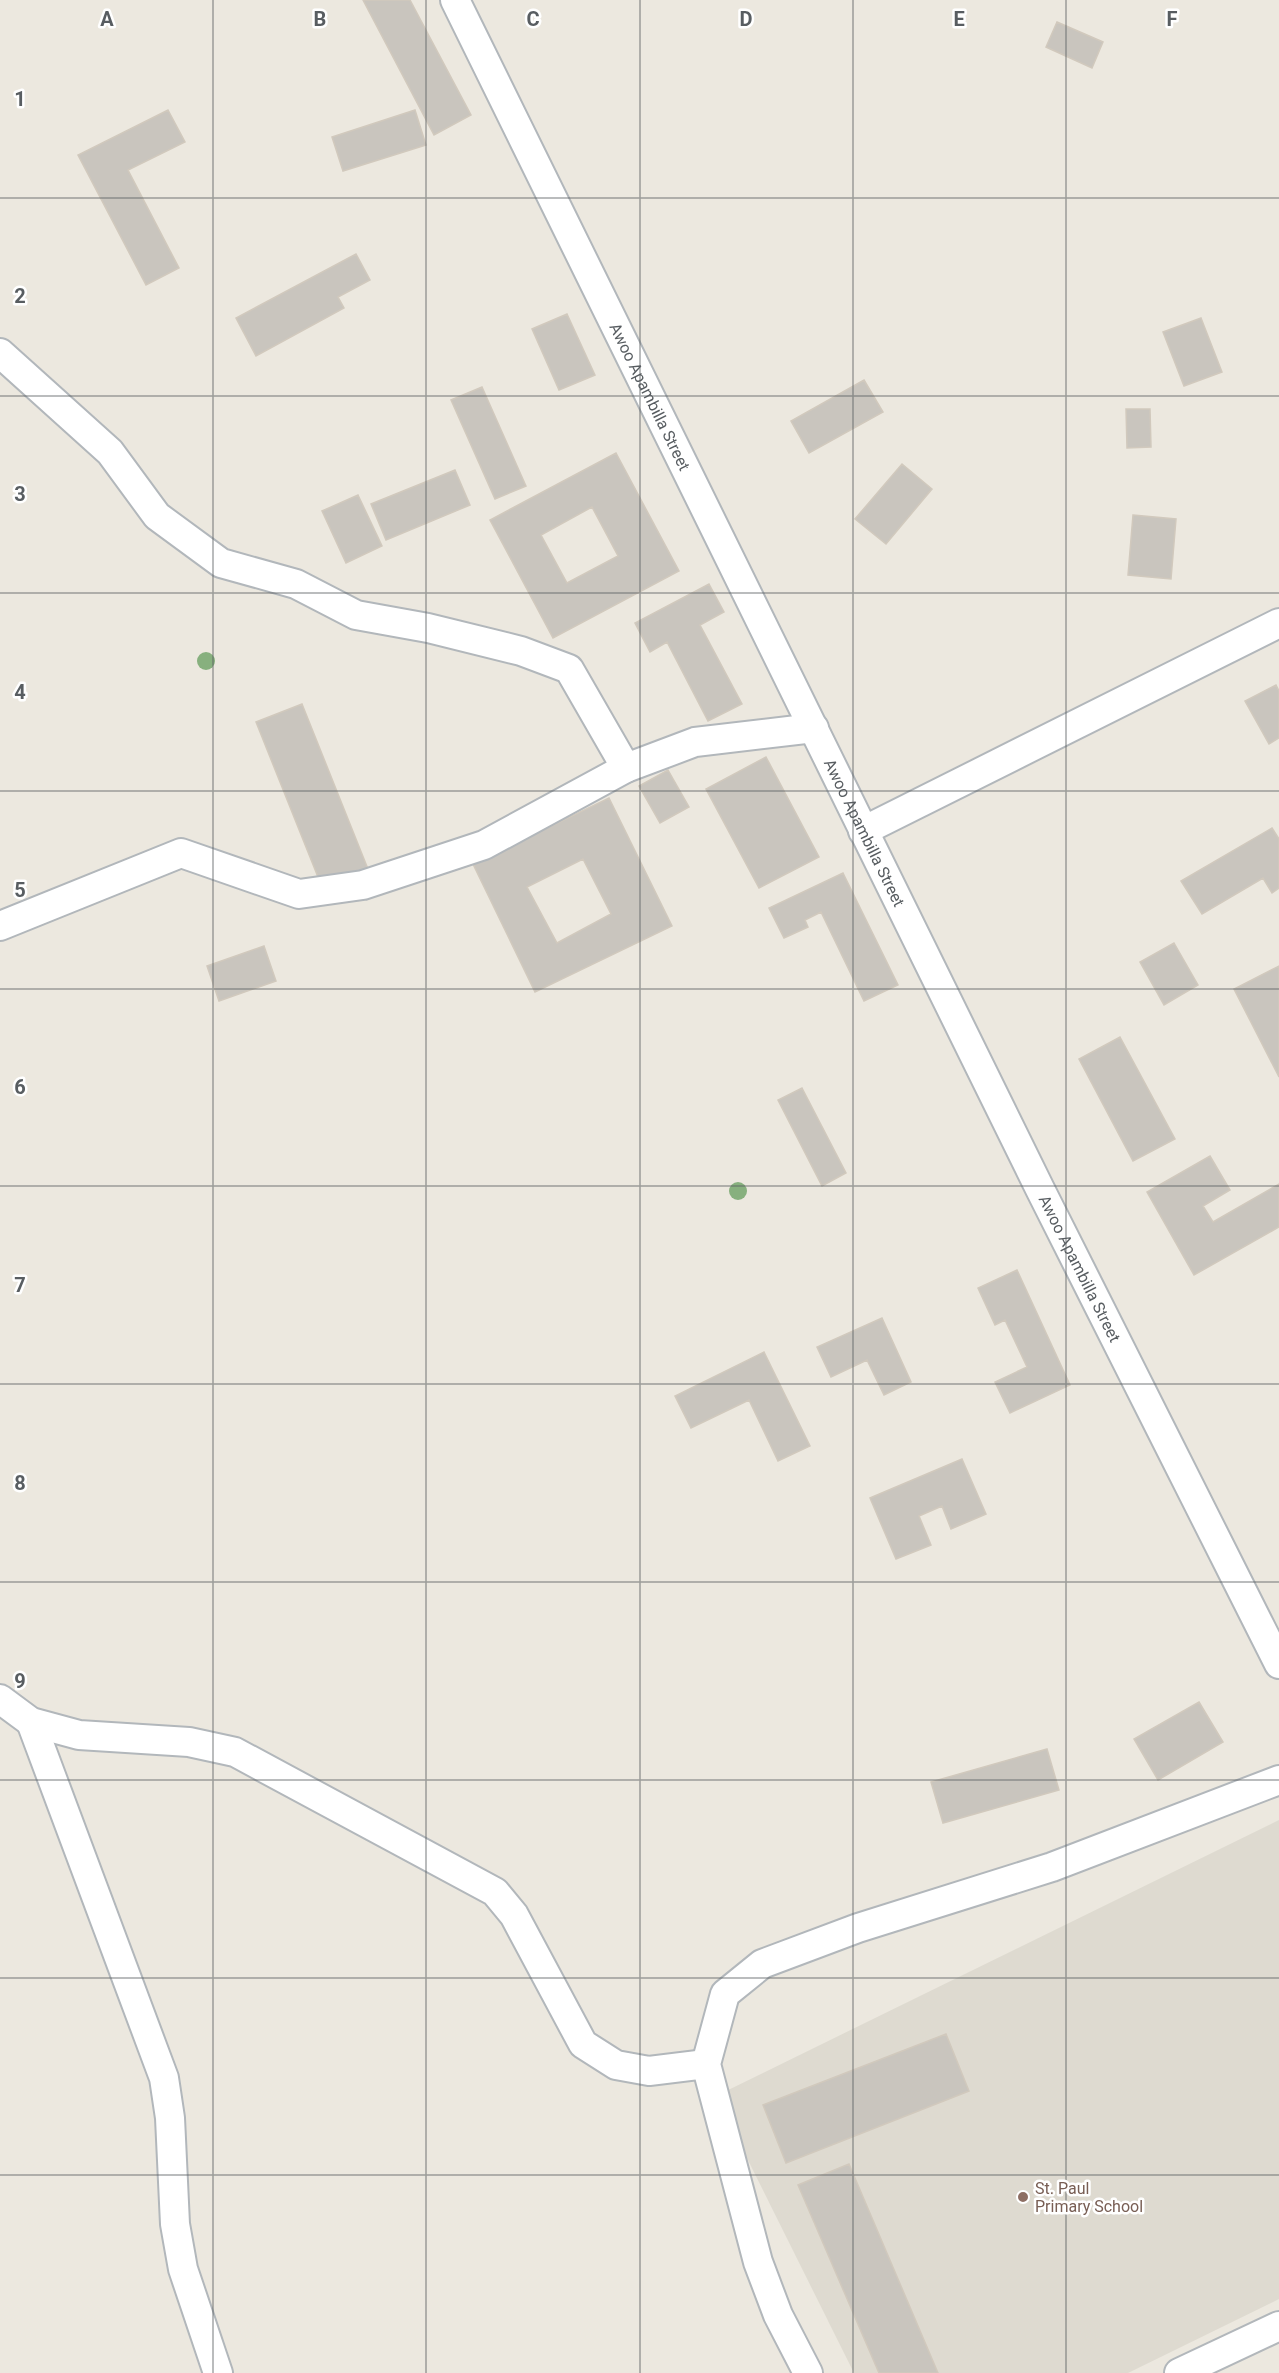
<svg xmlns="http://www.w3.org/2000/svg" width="1279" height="2373" font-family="Roboto,sans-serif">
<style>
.education{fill:#dedad0}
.building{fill:#c9c5be;stroke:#d1c9bd;stroke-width:1.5;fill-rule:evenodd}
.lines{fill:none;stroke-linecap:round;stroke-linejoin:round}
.street-casing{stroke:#b2b7bb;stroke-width:32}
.street{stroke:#fff;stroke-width:28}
.tree{fill:#87b07e}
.grid{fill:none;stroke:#585d61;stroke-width:1.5;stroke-opacity:0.55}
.education-dot{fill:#8d6e63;stroke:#fff;stroke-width:2}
.labels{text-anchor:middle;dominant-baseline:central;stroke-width:5;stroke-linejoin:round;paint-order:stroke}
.street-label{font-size:16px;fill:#585d61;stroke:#fff}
.education-label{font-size:16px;fill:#785e54;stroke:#fff;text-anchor:start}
.grid-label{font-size:20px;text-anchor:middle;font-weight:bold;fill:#585d61;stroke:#fff;stroke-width:5;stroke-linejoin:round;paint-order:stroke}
</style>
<rect width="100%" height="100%" fill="#ece8df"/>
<!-- education -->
<path class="education" d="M1279,1820v479l-151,74h-274l-138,-277z"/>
<!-- building -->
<path class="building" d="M363,0h47l61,115 -37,20z
M1057,22l46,20 -11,26 -46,-21z
M168,110l17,32 -57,28 51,98 -33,17 -68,-130z
M415,110l11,35 -83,26 -11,-34z
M356,254l14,26 -32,17 6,11 -88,48 -20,-38z
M567,314l28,61 -36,15 -27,-61z
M1201,318l21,54 -38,14 -21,-54z
M864,380l19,32 -74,41 -18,-32z
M482,387l44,99 -31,13 -44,-99z
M1126,409h24l1,38 -24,1z
M616,453l63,118 -126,67 -63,-118zM592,507l26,49 -51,27 -26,-48z
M902,464l30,25 -46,55 -31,-25z
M455,470l15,35 -84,35 -15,-36z
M358,495l24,51 -36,17 -24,-52z
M1133,515l43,4 -5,60 -43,-4z
M709,584l15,28 -24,13 42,79 -34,17 -41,-79 -17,10 -15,-29z
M1276,685l3,6v47l-10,6 -24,-43z
M302,704l66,165 -46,18 -66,-165z
M766,757l53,100 -60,31 -53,-99z
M668,770l21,37 -29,16 -21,-37z
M609,798l63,128 -137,66 -62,-128zM583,859l28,55 -54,29 -30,-56z
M1272,828l7,11v49l-7,5 -9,-15 -61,36 -21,-33z
M843,873l55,112 -34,16 -43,-89 -16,8 3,7 -24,11 -15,-30z
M1174,943l24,42 -34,20 -24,-43z
M264,946l12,35 -57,20 -12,-35z
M1279,966v111l-45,-88z
M1120,1037l55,102 -42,22 -54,-102z
M802,1088l44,85 -24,13 -44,-86z
M1210,1156l20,34 -27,16 10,16 66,-38v43l-85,48 -47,-83z
M1017,1270l53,115 -60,28 -15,-31 32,-15 -22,-47 -10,5 -17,-37z
M882,1318l29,64 -27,13 -17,-35 -36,17 -14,-30z
M764,1352l46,94 -32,15 -29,-61 -58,28 -16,-32z
M962,1459l24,55 -35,15 -9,-23 -23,10 12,29 -35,14 -26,-61z
M1199,1702l24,40 -65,38 -24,-41z
M1047,1749l12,41 -116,33 -12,-41z
M946,2034l23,57 -183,72 -23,-58z
M849,2164l89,209h-59l-81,-188z"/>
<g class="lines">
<defs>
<g id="street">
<path id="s1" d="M455,0l585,1189 239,475"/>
<path d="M0,353l110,99 47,64 64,47 75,21 60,31 72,13 93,23 48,18 57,99 69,-26 119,-14"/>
<path d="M863,831l416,-208"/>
<path d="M0,926l181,-73 118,41 64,-9 121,-40 142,-77"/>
<path d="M0,1699l31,23 48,13 110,7 46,10 260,140 19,23 69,129 33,21 33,6 57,-7"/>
<path d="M31,1722l133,356 6,40 5,106 8,45 35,104"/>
<path d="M808,2373l-30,-58 -20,-53 -52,-198 19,-70 37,-30 96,-36 194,-61 227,-87"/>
<path d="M1179,2373l100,-47"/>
</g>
</defs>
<!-- street casing -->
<use href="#street" class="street-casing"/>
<!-- street -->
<use href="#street" class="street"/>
</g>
<!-- trees -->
<g class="tree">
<circle cx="206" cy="661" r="9"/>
<circle cx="738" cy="1191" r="9"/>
</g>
<!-- grid -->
<path class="grid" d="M213,0v2373M426,0v2373M640,0v2373M853,0v2373M1066,0v2373M0,198h1279M0,396h1279M0,593h1279M0,791h1279M0,989h1279M0,1186h1279M0,1384h1279M0,1582h1279M0,1780h1279M0,1978h1279M0,2175h1279"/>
<!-- markers -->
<circle class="education-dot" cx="1023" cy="2197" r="6"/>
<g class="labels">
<!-- street labels -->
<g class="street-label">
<text stroke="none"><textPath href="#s1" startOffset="442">Awoo Apambilla Street</textPath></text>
<text stroke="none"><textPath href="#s1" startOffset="928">Awoo Apambilla Street</textPath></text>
<text stroke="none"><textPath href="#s1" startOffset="1414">Awoo Apambilla Street</textPath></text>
</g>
<!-- education labels -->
<g class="education-label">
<text x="1035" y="2188">St. Paul<tspan x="1035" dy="18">Primary School</tspan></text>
</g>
</g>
<g class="grid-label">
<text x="107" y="26">A</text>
<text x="320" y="26">B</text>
<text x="533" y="26">C</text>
<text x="746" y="26">D</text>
<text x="959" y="26">E</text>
<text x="1172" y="26">F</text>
<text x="20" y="106">1</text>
<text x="20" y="303">2</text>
<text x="20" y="501">3</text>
<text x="20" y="699">4</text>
<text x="20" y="897">5</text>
<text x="20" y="1094">6</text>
<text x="20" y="1292">7</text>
<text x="20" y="1490">8</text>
<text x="20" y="1688">9</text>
</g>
</svg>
